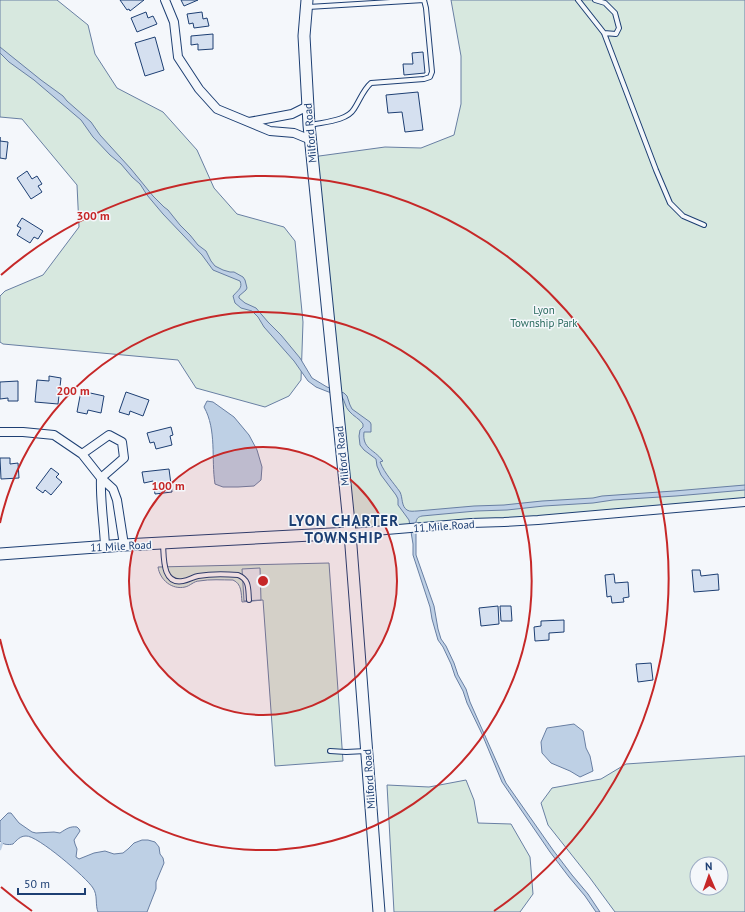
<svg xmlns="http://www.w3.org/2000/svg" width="745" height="912" font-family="'PT Sans',sans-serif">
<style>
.green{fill:#d7e8df;stroke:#687fa3;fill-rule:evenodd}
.parking{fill:#e3e8f0;stroke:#687fa3}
.water{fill:#bed0e5;stroke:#687fa3}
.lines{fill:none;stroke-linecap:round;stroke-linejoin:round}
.stream{stroke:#bed0e5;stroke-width:2.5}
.building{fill:#d5e0f0;stroke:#1d3f73}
.lane-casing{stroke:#1d3f73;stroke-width:6}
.street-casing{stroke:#1d3f73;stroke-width:10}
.secondary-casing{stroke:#1d3f73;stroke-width:13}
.lane{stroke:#f4f7fb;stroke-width:4}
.street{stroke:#f4f7fb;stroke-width:8}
.secondary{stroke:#f4f7fb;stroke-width:11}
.ring{fill:none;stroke:#c62828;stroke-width:2}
.labels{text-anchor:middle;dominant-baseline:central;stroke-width:3;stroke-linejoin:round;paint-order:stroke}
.street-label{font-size:11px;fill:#1d3f73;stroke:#f4f7fb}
.park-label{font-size:11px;fill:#2c6c60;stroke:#f4f7fb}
.district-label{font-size:15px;font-weight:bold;letter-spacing:1px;fill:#1d3f73;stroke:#f4f7fb}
.centre{fill:#c62828;stroke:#f4f7fb;stroke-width:2}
.ring-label{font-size:12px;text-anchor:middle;font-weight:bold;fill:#c62828;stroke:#f4f7fb;stroke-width:3;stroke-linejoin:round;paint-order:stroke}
</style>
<rect width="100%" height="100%" fill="#f4f7fb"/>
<!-- green -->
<path class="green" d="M0,0h57l31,25 7,29 22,34 46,24 34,38 17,38 23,26 47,13 11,14 8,81 -2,58 -12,16 -24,11 -69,-19 -18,-28 -175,-16 -3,-2v-46l5,-5 38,-16 36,-48 -2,-42 -55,-66 -22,-2z
M451,0h294v502l-395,31 -38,-376 73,-10 36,1 33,-13 7,-31v-48z
M329,563l14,198 -68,5 -12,-166 -21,2c-1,-9 0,-18 -9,-22 -11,0 -23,-1 -34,1 -5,0 -9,5 -14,6 -13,3 -25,-7 -27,-20z
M745,756v156h-130l-25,-34 -42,-53 -7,-22 11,-15 49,-9 25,-15zM697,864h24v24h-24z
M466,780l8,20 4,23 33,1 19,33 3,37 -13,18h-126l-7,-127 42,2z"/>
<!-- parking -->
<path class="parking" d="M260,568l1,32 -17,1 -2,-32z"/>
<!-- water -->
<path class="water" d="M0,47l41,33 22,16 4,5 24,21 9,13 31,34 22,27 11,11 4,3 12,15 10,10 8,10 8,6 5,10 4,5 8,4 7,2h4l9,5 2,3 2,8 -1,2 -7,6v2l6,5 11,5 12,14 13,13 19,23 12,20 15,9 17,6 3,3 3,9 2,4 18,13 1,2v8h-7c-2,17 10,17 18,28l1,1 -3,1c5,12 13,20 20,30 3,6 1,14 7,18 3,2 7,1 10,1l57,-5 30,-1 38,-4 51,-3 9,-2 72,-5 71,-6v5l-69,6 -63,4 -20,3 -49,3 -37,4 -31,1 -54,5c-4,1 -5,2 -6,6v33l18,51 4,23 3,10 5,7 8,17 4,12 8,14 4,13 36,81 47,67 19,25 16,19 12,18h-4l-11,-16 -16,-19 -19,-25 -48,-70 -20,-48 -15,-31 -4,-12 -8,-15 -4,-12 -8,-17 -5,-7 -6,-21 -2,-12 -17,-52v-11l-4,-24 -11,-15v-6l-2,-4 -15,-20 -4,-9 -1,-7 -12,-9 -4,-5 -1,-9 1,-6 3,-3v-3c-3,-5 -10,-8 -14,-13 -4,-4 -4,-10 -7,-14l-16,-6 -10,-4 -8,-6 -14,-20 -30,-34 -6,-10 -6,-6 -11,-3 -6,-5 -2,-7c5,-6 10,-8 7,-15l-27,-11 -11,-15 -39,-41 -16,-19 -7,-11 -8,-7 -11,-13 -11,-9 -17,-18 -12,-17 -47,-40 -25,-18 -9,-9z
M207,401l6,1 21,15 15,18 8,15 5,17 -1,13 -7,6 -16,1h-15l-8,-3c-4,-25 2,-54 -11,-77z
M574,724l9,7 3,17 4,8 3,15 -13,6 -10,-6 -19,-8 -9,-10 -1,-11 6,-14z
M8,813h3l8,10 13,9 4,1 18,-1 6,1c6,-4 10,-7 17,-6l2,2 1,2 -6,9 1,4 2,5 -1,8 3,2 15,-6 11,-2 9,3 9,-1 5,-4 6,-6 8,-3h6l7,2 4,5 1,7 3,4 1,5 -8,19v7l-9,23h-49c-3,-7 0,-17 -5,-24 -6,-10 -56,-53 -67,-52 -6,0 -9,4 -13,8 -4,1 -10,1 -13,-3v-20z"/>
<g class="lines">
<!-- stream -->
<path class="stream" d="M0,849l2,-6"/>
</g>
<!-- building -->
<path class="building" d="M120,0h24l-14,11 -1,-2 -2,1z
M181,0h17l-14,6z
M146,12l2,6 5,-2 4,8 -20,8 -6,-14z
M202,12l1,7 4,-1 2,8 -15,2 -1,-5 -4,1 -2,-10z
M213,34v15l-15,1v-6l-7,1v-9z
M155,37l9,33 -19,6 -10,-33z
M423,52l2,21 -21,2 -1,-11h10l-1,-11z
M418,92l5,38 -18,2 -3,-20 -14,1 -2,-18z
M0,137v4l8,1 -2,17 -6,-1z
M27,171l5,8 5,-3 5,8 -4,2 4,6 -11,7 -14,-21z
M22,218l21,13 -5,8 -4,-2 -4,6 -13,-8 4,-7 -4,-2z
M49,376l12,2 -3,26 -23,-2 2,-22 12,1z
M18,381v20h-10v-3l-8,1v-17z
M81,391l23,5 -3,17 -13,-3 -1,4 -10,-2z
M126,392l23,8 -6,16 -13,-5 -1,4 -10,-3z
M171,427l2,8 -3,1 2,9 -16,4 -2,-7 -4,1 -3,-10z
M0,458h10v6l8,-1 1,15 -18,1z
M51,468l8,6 -3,3 6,5 -11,13 -6,-5 -2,3 -7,-5z
M169,469l3,23 -17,2 -2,-13 -9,2 -2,-11z
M692,570h8l1,6 17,-2 1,16 -25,2z
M614,574l1,9 13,-1 1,15 -6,1 1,4 -12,1 -1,-7 -4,1 -2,-22z
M498,606l1,18 -18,2 -2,-18z
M500,606h11l1,15h-11z
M564,620v12l-15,1v7l-14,1 -1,-14 7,-1v-5z
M651,663l2,17 -15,2 -2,-18z"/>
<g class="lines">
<defs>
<path id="lane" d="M578,0l26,33 52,137 14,33 13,13 21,9
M595,0l10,3 10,10 4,15 -3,6 -12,-1
M308,7l116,-7
M311,125c12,-3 36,-4 43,-16 6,-9 9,-19 17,-26l53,-4 6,-2 2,-5 -6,-64 -2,-8
M163,544c1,13 -1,41 20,37 6,-1 10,-4 15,-5 11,-2 29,-2 40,-1 12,5 10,14 11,25
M330,751l16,1 20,-1"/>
<path id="street" d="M165,0l9,22 4,35 21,32 18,20 53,22 24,2 17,7
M249,122l43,-8 16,-8
M0,432h23l31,3 28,19 19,24 12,11 4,11 7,45
M82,454l27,-19 13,7 2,16 -23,20c-1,22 3,45 4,68
M350,533l121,-10 33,-1 34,-2 207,-18"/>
<path id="secondary" d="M307,0l-3,36 5,89 41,408 29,379
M0,554l124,-9 226,-12"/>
</defs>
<!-- lane casing -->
<use href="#lane" class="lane-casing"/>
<!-- street casing -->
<use href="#street" class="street-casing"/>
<!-- secondary casing -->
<use href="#secondary" class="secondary-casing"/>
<!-- lane -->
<use href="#lane" class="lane"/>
<!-- street -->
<use href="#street" class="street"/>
<!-- secondary -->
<use href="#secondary" class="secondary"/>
</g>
<!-- distance rings -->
<circle cx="263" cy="581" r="134" fill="#c62828" fill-opacity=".12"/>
<g class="ring">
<circle cx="263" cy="581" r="134"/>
<path d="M0 523A269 269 0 1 1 0 639"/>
<path d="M32 911A403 403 0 0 1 1 887M1 275A403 403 0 1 1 494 911"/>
</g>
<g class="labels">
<!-- street labels -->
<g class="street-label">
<text transform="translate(310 133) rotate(-95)">Milford Road</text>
<text transform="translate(342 456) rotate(-96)">Milford Road</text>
<text transform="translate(444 526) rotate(-4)">11 Mile Road</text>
<text transform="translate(121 546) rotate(-3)">11 Mile Road</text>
<text transform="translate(369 779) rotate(-94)">Milford Road</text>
</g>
<!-- park labels -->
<g class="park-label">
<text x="544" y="310">Lyon<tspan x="544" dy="13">Township Park</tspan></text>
</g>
<!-- district labels -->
<g class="district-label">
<text x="344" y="520">LYON CHARTER<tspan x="344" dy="17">TOWNSHIP</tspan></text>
</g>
</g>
<circle cx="263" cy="581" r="6" class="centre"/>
<g class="ring-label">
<text x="93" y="220">300 m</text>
<text x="73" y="395">200 m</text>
<text x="168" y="490">100 m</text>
</g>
<!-- north arrow -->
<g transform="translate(709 876) rotate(358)"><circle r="19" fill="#f4f7fb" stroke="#9eadc5"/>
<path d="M0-3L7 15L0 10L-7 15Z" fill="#c62828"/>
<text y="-6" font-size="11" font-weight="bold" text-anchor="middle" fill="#1d3f73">N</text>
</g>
<!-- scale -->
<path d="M18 888v6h67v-6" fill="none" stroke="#1d3f73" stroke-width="2"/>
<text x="24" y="888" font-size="12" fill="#1d3f73" stroke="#f4f7fb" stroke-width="3" paint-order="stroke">50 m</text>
</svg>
